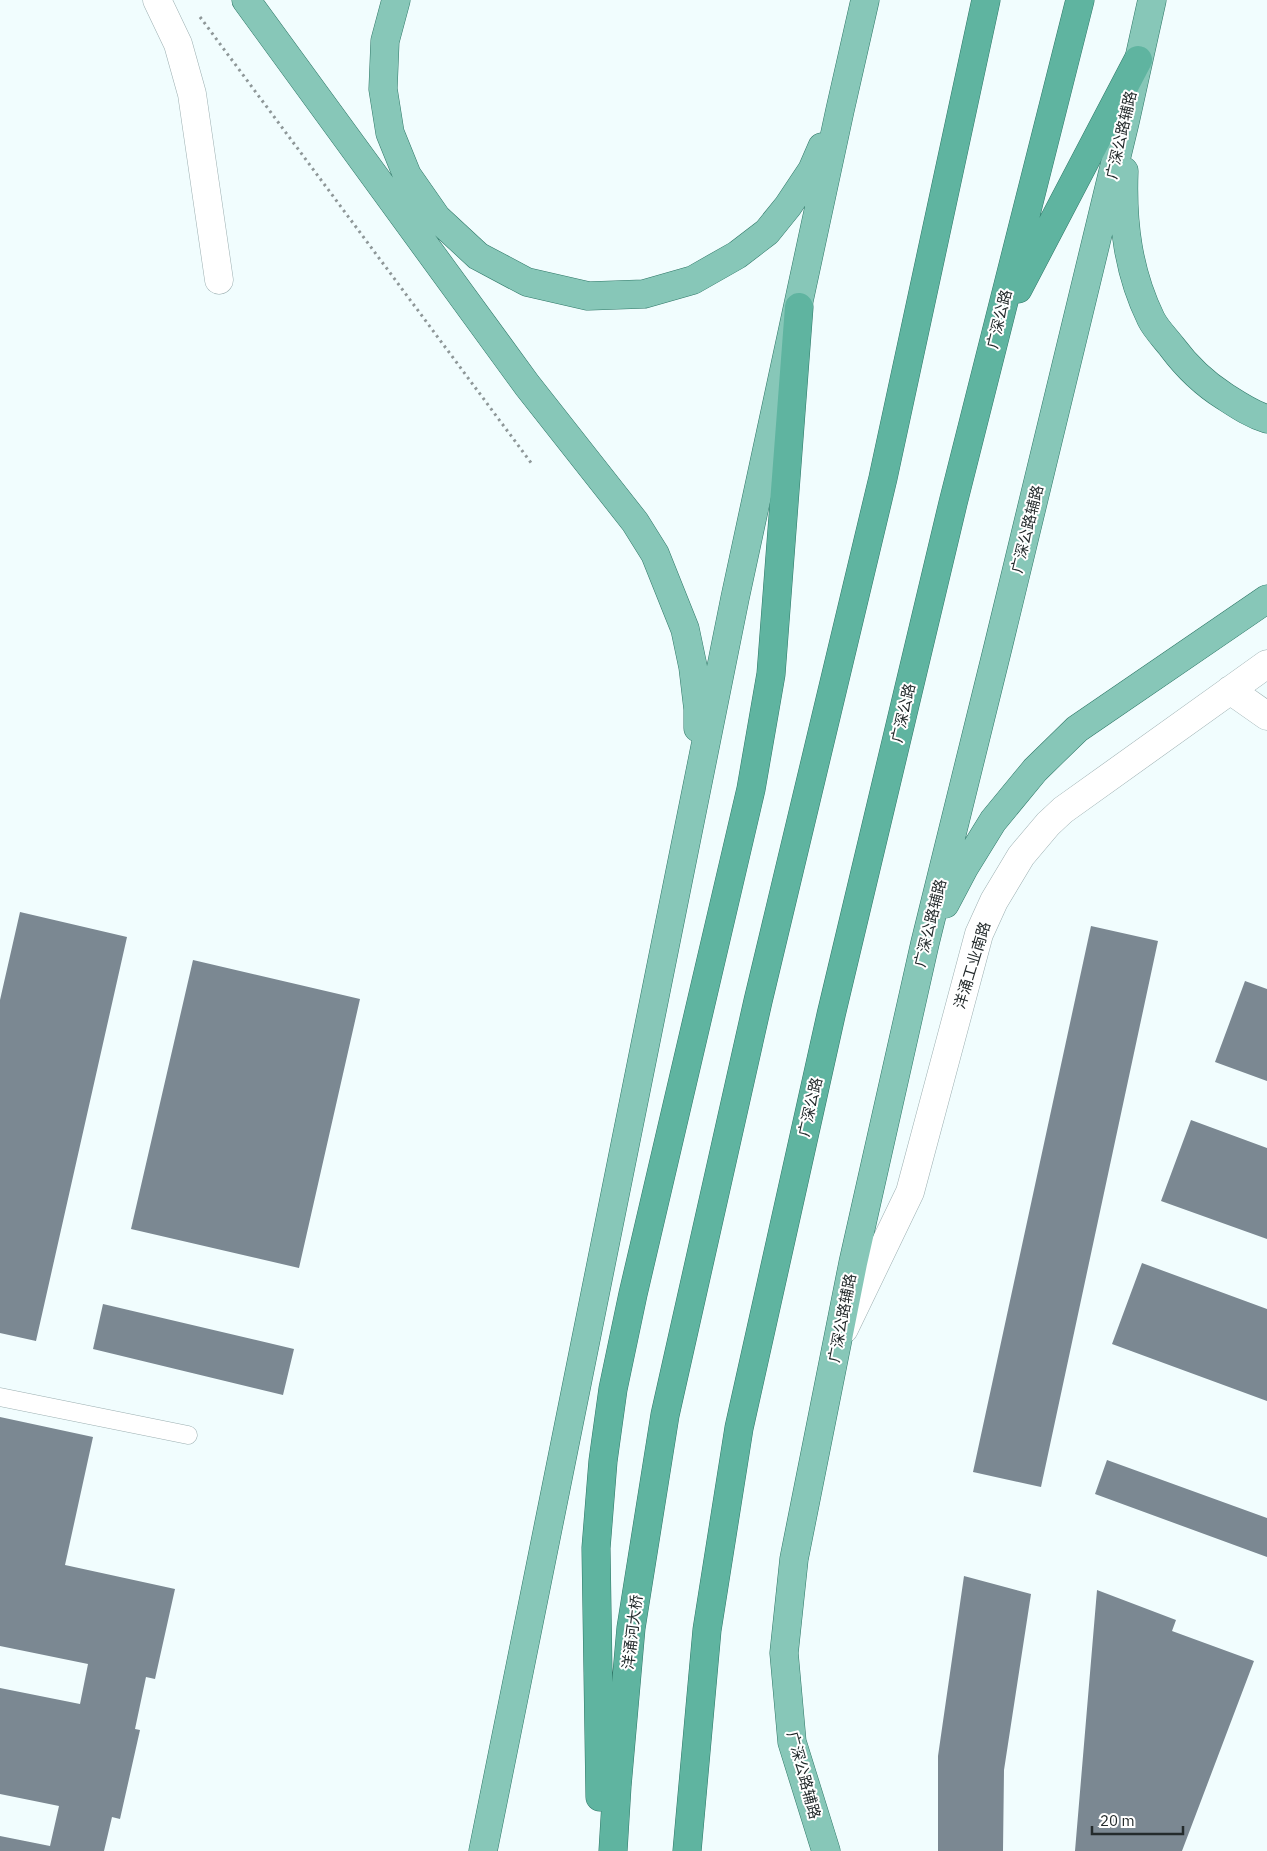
<svg xmlns="http://www.w3.org/2000/svg" width="1267" height="1851" font-family="'IBM Plex Sans','Noto Sans SC',sans-serif">
<style>
.building{fill:#7b8892}
.lines{fill:none;stroke-linecap:round;stroke-linejoin:round}
.service-casing{stroke:#9cafb1;stroke-width:19}
.minor-casing{stroke:#9cafb1;stroke-width:29}
.primary-casing{stroke:#307868;stroke-width:29}
.trunk-casing{stroke:#307868;stroke-width:29}
.path{stroke:#8e9798;stroke-width:3;stroke-dasharray:2.5 4;stroke-linecap:butt}
.service{stroke:#fff;stroke-width:18}
.minor{stroke:#fff;stroke-width:28}
.primary{stroke:#87c7b8;stroke-width:28}
.trunk{stroke:#5fb4a0;stroke-width:28}
.labels{text-anchor:middle;dominant-baseline:central;stroke-width:4;stroke-linejoin:round;paint-order:stroke}
.street-label{font-size:15px;fill:#242b2c;stroke:#fff}
</style>
<rect width="100%" height="100%" fill="#f1fdfe"/>
<!-- building -->
<path class="building" d="M20,912l107,25 -91,404 -36,-8v-333z
M1091,926l67,15 -117,546 -68,-15z
M193,960l167,39 -61,269 -168,-39z
M1245,981l22,8v92l-52,-19z
M1191,1120l76,28v91l-106,-38z
M1142,1263l125,46v92l-155,-57z
M103,1304l191,45 -11,46 -190,-46z
M0,1417l93,20 -28,128 110,24 -20,90 -9,-2 -11,52 5,1 -20,89 -8,-2 -8,34h-104v-15l50,10 9,-40 -59,-12v-106l80,16 8,-40 -88,-18z
M1107,1460l160,58v39l-172,-63z
M964,1576l67,18 -27,176 -1,81h-65v-95z
M1097,1590l79,30 -4,11 82,30 -72,190h-107z"/>
<g class="lines">
<defs>
<path id="service" d="M0,1397l188,38"/>
<path id="minor" d="M157,0l21,44 14,50 27,186
M1230,690l37,26
M844,1329l66,-137 69,-258 15,-33 27,-45 27,-32 15,-14 204,-146"/>
<path id="primary" d="M246,0l281,385 108,137 20,32 30,75 8,38 5,42v19
M396,0l-11,41 -2,48 7,44 17,42 30,43 41,38 49,26 61,14 56,-2 49,-14 44,-25 30,-23 21,-26 24,-36 10,-23
M1124,171c-2,52 4,101 27,148 5,10 14,19 21,28 15,20 30,35 52,49 14,9 27,18 43,23
M945,904l19,-36 29,-47 42,-51 42,-41 190,-130
M483,1851l252,-1253 105,-488 25,-110
M826,1851l-34,-109 -8,-89 10,-94 59,-296 72,-320 73,-296 127,-525 27,-122"/>
<path id="trunk" d="M1018,289l120,-229
M600,1797l-4,-249 7,-87 10,-72 20,-95 118,-505 20,-115 28,-367
M613,1851l4,-65 14,-158 34,-213 93,-414 125,-523 103,-478
M687,1851l20,-221 32,-202 92,-413 122,-512 127,-503"/>
</defs>
<!-- service casing -->
<use href="#service" class="service-casing"/>
<!-- minor casing -->
<use href="#minor" class="minor-casing"/>
<!-- primary casing -->
<use href="#primary" class="primary-casing"/>
<!-- trunk casing -->
<use href="#trunk" class="trunk-casing"/>
<!-- path -->
<path class="path" d="M200,17l332,447"/>
<!-- service -->
<use href="#service" class="service"/>
<!-- minor -->
<use href="#minor" class="minor"/>
<!-- primary -->
<use href="#primary" class="primary"/>
<!-- trunk -->
<use href="#trunk" class="trunk"/>
</g>
<g class="labels">
<!-- street labels -->
<g class="street-label">
<text transform="translate(1121 135) rotate(-77)">广深公路辅路</text>
<text transform="translate(999 319) rotate(-76)">广深公路</text>
<text transform="translate(1027 529) rotate(-76)">广深公路辅路</text>
<text transform="translate(903 713) rotate(-77)">广深公路</text>
<text transform="translate(930 923) rotate(-76)">广深公路辅路</text>
<text transform="translate(972 965) rotate(-73)">洋涌工业南路</text>
<text transform="translate(810 1107) rotate(-77)">广深公路</text>
<text transform="translate(842 1318) rotate(-79)">广深公路辅路</text>
<text transform="translate(632 1632) rotate(-83)">洋涌河大桥</text>
<text transform="translate(804 1775) rotate(75)">广深公路辅路</text>
</g>
</g>
<!-- scale -->
<path d="M1092 1826v8h91v-8" fill="none" stroke="#242b2c" stroke-width="2.5"/>
<text x="1100" y="1826" font-size="15" fill="#242b2c" stroke="#ffffff" stroke-width="4" paint-order="stroke">20 m</text>
</svg>
